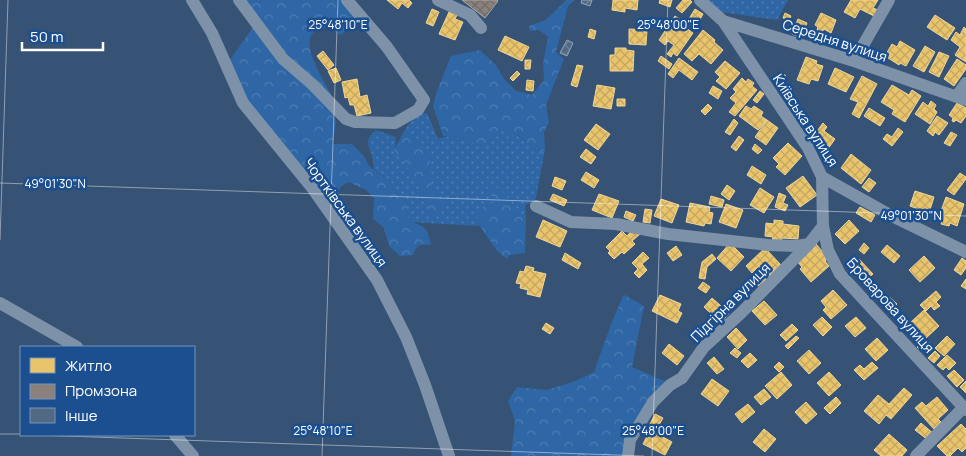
<svg xmlns="http://www.w3.org/2000/svg" width="966" height="456" font-family="Manrope,sans-serif">
<style>
.grass{fill:url(#grass-dots)}
.forest{fill:url(#forest-crowns)}
.homes{fill:url(#homes-cross-hatch);stroke:#f0d697}
.industry{fill:url(#industry-cross-hatch);stroke:#ada7a3}
.building{fill:url(#building-cross-hatch);stroke:#92a2b6}
.lines{fill:none;stroke-linecap:round;stroke-linejoin:round}
.minor{stroke:#7d92a8;stroke-width:12}
.ticks{fill:none;stroke:#fff;stroke-width:1;stroke-opacity:0.45}
.labels{text-anchor:middle;dominant-baseline:central;stroke-width:5;stroke-linejoin:round;paint-order:stroke}
.street-label{font-size:14px;fill:#fff;stroke:#1b4f8f}
.ticks-label{font-size:12px;text-anchor:middle;fill:#fff;stroke:#1b4f8f;stroke-width:5;stroke-linejoin:round;paint-order:stroke}
</style>
<defs>
<pattern id="grass-dots" width="8" height="8" patternUnits="userSpaceOnUse" patternTransform="scale(1.25)"><rect width="8" height="8" fill="#2f66a5"/><path d="M2 2h.1M6 6h.1" fill="none" stroke="#4e7db2" stroke-width="1.8" stroke-linecap="round"/></pattern>
<pattern id="forest-crowns" width="20" height="18" patternUnits="userSpaceOnUse" patternTransform="scale(1.25)"><rect width="20" height="18" fill="#2f66a5"/><path d="M2 6a3 3 0 1 1 6 0M12 15a3 3 0 1 1 6 0" fill="none" stroke="#4e7db2"/></pattern>
<pattern id="homes-cross-hatch" width="8" height="8" patternUnits="userSpaceOnUse" patternTransform="scale(1.25)"><rect width="8" height="8" fill="#e9c46a"/><path d="M0 0l8 8M0 8l8-8" fill="none" stroke="#c2a662"/></pattern>
<pattern id="industry-cross-hatch" width="8" height="8" patternUnits="userSpaceOnUse" patternTransform="scale(1.25)"><rect width="8" height="8" fill="#8a817c"/><path d="M0 0l8 8M0 8l8-8" fill="none" stroke="#716c69"/></pattern>
<pattern id="building-cross-hatch" width="8" height="8" patternUnits="userSpaceOnUse" patternTransform="scale(1.25)"><rect width="8" height="8" fill="#526984"/><path d="M0 0l8 8M0 8l8-8" fill="none" stroke="#6c8096"/></pattern>
</defs>
<rect width="100%" height="100%" fill="#365274"/>
<!-- grass -->
<path class="grass" d="M709,0h79l-11,20 -56,-8z
M427,113l11,26c13,-7 30,2 44,7l19,-17c17,4 28,14 39,26l5,-6 -9,49 -2,4 -9,3 1,15 -10,-11 -29,-25 7,18 -17,20 2,4 -70,-4 -3,-12 2,-8 -10,-7 -6,-12 -18,-14c-1,-4 -1,-9 -2,-13 -4,-13 -8,-15 4,-26l20,7 -1,12c8,-14 14,-34 32,-36z"/>
<!-- forest -->
<path class="forest" d="M244,0h97l16,21 -16,14 -14,-8c-3,1 -9,2 -12,4 -17,12 10,51 17,65l-40,-33z
M566,0h9l-7,6 -12,46 8,7 -18,46 3,18 -5,9 1,17 -5,6h-4c-7,-15 -19,-22 -35,-26l-19,17 -23,-8 -16,-2 -10,-30 4,-15 14,-35 29,-6 16,15 8,14 12,12 16,4 12,-15 -1,-17 5,-26 -9,-7 -9,1 -1,-5 17,-6z
M254,26l76,81 6,16 -3,21h19l12,12 5,10 23,17 6,12 10,7 -2,8 3,11c17,6 18,6 22,24 -11,-1 -14,-1 -18,10l-13,1 -11,-10 -5,-18 -11,-9 1,-21 -8,-8 -17,-8 -9,5 -7,25 -89,-111 -17,-37z
M405,130c28,19 25,27 27,59l16,14 -9,13h-6l-10,-15 -4,-17 -25,-34z
M486,183l15,7 25,30 -1,33 -16,2 -2,4 -10,-8 -20,-29 1,-13 16,-7z
M625,295l19,11 -12,61 37,16 -44,73h-114l4,-35 -7,-20 9,-14 30,3 28,-9 19,-9 17,-48 12,-28z"/>
<!-- homes -->
<path class="homes" d="M387,0h22l3,3 -4,5 -6,-5 -4,6z
M613,0h25l-1,10 -12,-2v4l-13,-2z
M660,0h12l-2,7 -11,-4z
M683,0h7l2,2 -10,11 -6,-5z
M851,0h27l-5,8 5,2 -4,6 -14,-7 -5,9 -11,-6z
M432,9l7,3 -6,14 -7,-3z
M695,9l8,5 -7,13 -9,-5z
M449,12l8,3 -2,4 8,3 -8,18 -16,-6z
M785,13l6,3 -2,4 -6,-2z
M821,13l15,7 -5,13 -7,-4 -2,3 -5,-2 1,-3 -3,-2z
M935,15l20,13 -8,12 -20,-13z
M675,16l13,9 -2,3 7,5 -16,23 -4,-3 -2,4 -4,-3 7,-9 -6,-4 -3,4 -6,-5z
M798,19l9,4 -6,15 -9,-4z
M964,27l2,2v33l-11,-7 5,-8 -9,-7 5,-8 4,3z
M590,29l6,2 -2,8 -6,-2z
M629,29l18,1 -1,15 -17,-1z
M703,30l12,10 -1,2 9,8 -12,14 -12,-10 -7,7 -8,-7z
M505,36l24,11 -7,14 -24,-11z
M900,41l15,9 -9,16 -6,-3 -1,2 -14,-9 7,-12 5,3z
M925,46l10,6 -11,20 -11,-6z
M615,48h11v2l8,1 -1,20h-23v-16h5z
M323,51l11,14 -6,5 -11,-14z
M939,52l10,4 -10,21 -10,-5z
M661,56l11,8 -3,5 -11,-8z
M806,57l11,4 -1,3 7,2 -5,15 -7,-2 -2,5 -12,-4z
M679,58l19,14 -6,8 -13,-10 -6,8 -5,-4z
M957,59l9,6v4l-12,17 -10,-7z
M525,60h6l-1,9h-5z
M725,61l15,12 -14,16 -10,-8 4,-4 -5,-5z
M577,65l6,1 -6,21 -6,-2z
M336,68l5,12 -7,3 -6,-12z
M835,68l19,9 -8,15 -18,-8z
M517,71l3,3 -7,7 -3,-3z
M782,72l4,4 -6,7 -4,-4z
M862,76l15,8 -18,34 -7,-4 6,-12 -8,-3z
M742,78l4,4 2,-3 6,4 -2,3 5,4 -22,26 -6,-4 7,-9 -6,-5 6,-6 -3,-3z
M357,79l3,18 7,-2 4,18 -14,3 -3,-11h-4l-2,-8 -3,1 -3,-16z
M527,80l7,1 -1,10 -7,-1z
M597,85l18,3 -4,21 -18,-3z
M892,85l17,10 3,-5 9,6 -16,26 -13,-8 2,-4 -13,-8z
M713,86l9,5 -4,8 -9,-6z
M760,91l4,3 -7,9 -4,-3z
M617,99h8v7h-8z
M931,101l5,4 -2,4 3,3 -7,12 -15,-10 8,-12 5,4z
M957,103l9,5v8l-5,7 -5,-3 -2,2 -2,-1 1,-3 -4,-3z
M708,104l4,4 -7,7 -4,-4z
M746,106l5,3 3,-3 9,6 -2,4 6,4 -9,10 -19,-14z
M869,108l16,10 -5,8 -16,-10z
M937,116l11,7 -9,12 -4,-3 -2,4 -6,-5z
M734,119l4,4 -8,12 -5,-3z
M767,120l11,8 -12,17 -11,-8z
M823,123l4,4 -3,4 11,8 -10,14 -7,-4 3,-4 -9,-7z
M596,124l14,10 -12,16 -14,-10z
M898,128l5,4 -11,14 -9,-7 4,-5 5,3z
M951,132l6,3 -7,11 -6,-3z
M739,136l5,4 -8,11 -5,-4z
M788,143l14,13 -17,19 -9,-8 3,-3 -6,-6z
M755,144l7,6 -4,4 -6,-5z
M586,149l10,8 -5,7 -11,-7z
M851,154l20,16 -10,14 -20,-16z
M752,166l14,9 -5,9 -14,-9z
M586,172l13,8 -5,8 -13,-8z
M960,173l6,4v2l-12,16 -7,-5z
M803,176l14,19 -17,12 -14,-19z
M555,177l11,4 -4,9 -10,-4z
M869,178l7,5 -7,9 -7,-5z
M727,185l8,6 -6,9 -8,-6z
M760,188l14,9 -10,16 -14,-8z
M915,191l19,6 -5,16 -19,-7z
M779,193l7,3 -3,7 5,2 -3,6 -10,-4z
M553,194l14,6 -3,6 -14,-6z
M599,194l20,7 -7,17 -20,-8z
M711,196l13,4 -2,7 -13,-3z
M946,197l18,7 -7,22 -7,-3 -1,3 -8,-2 1,-3 -4,-2z
M661,199l18,6 -7,18 -18,-7z
M690,203l20,4 -1,5 4,1 -2,11 -6,-1 -1,3 -18,-4z
M726,204l17,6 -7,18 -17,-6z
M860,207l15,8 -4,7 -15,-9z
M645,209l7,1 -2,13 -7,-1z
M626,211l10,4 -3,6 -9,-4z
M543,220l24,11 -7,16 -24,-10z
M774,220l9,1v3l16,2 -1,13 -16,-1 -1,4h-9l1,-5 -8,-1 1,-13 8,1z
M849,220l10,11 -14,13 -10,-10z
M634,228l6,6 -8,7 3,3 -11,10 -2,-2 -8,7 -6,-6 2,-2 -4,-4 16,-16 5,5z
M730,243l14,14 -13,14 -14,-13z
M864,243l5,5 -5,6 -5,-4z
M816,244l12,14 -3,3 4,5 -18,16 -11,-13 2,-2 -5,-6z
M887,245l13,11 -6,7 -13,-11z
M676,246l6,9 -9,6 -6,-8z
M765,248l16,17 -13,12 -10,-10 -6,6 -6,-7z
M643,252l6,6 -7,6 5,6 -8,8 -5,-5 4,-4 -6,-6z
M565,253l16,10 -3,6 -16,-9z
M712,254l4,5 -9,8 -2,12 -6,-1 3,-16z
M924,256l11,12 -15,14 -11,-12z
M962,258l4,3v7l-5,7 -7,-5z
M859,259l14,15 -9,8 -14,-15z
M526,266l8,2 -1,3 13,3 -6,23 -13,-3 1,-4 -8,-2 1,-4 -5,-1 4,-12 4,1z
M759,272l7,7 -8,7 -6,-7z
M966,279v10l-5,-3z
M703,282l7,5 -4,6 -8,-5z
M833,290l14,15 -16,14 -8,-9 3,-3 -5,-6z
M936,291l5,6 -5,5 4,4 -6,4 -3,-4 -5,5 -6,-6z
M660,295l21,9 -3,7 4,2 -5,10 -25,-12z
M888,296l9,8 -6,6 -9,-9z
M712,298l17,15 -8,10 -17,-16z
M764,301l13,14 -12,10 -13,-14z
M924,310l15,16 -14,13 -15,-16z
M822,317l10,10 -9,9 -10,-11z
M856,317l10,11 -11,9 -10,-11z
M546,323l8,5 -4,6 -8,-5z
M792,324l6,6 -12,11 -6,-6z
M736,328l11,12 -9,9 -11,-12z
M796,336l3,2 -11,11 -3,-3z
M947,336l8,8 -11,12 -9,-8z
M877,338l11,12 -12,11 -11,-12z
M926,339l4,4 -9,8 -4,-4z
M669,344l15,12 -7,9 -15,-12z
M735,348l6,5 -4,5 -7,-5z
M809,350l12,13 -12,11 -12,-13z
M935,351l5,5 -6,7 -6,-5z
M750,353l7,7 -9,8 -7,-7z
M947,355l9,8 -7,7 -3,-3 -3,3 -6,-5z
M714,357l10,12 -7,5 -10,-11z
M779,362l5,5 -5,5 -5,-5z
M872,362l6,6 -14,12 -10,-10 6,-5 4,4z
M954,370l10,10 -7,7 -10,-11z
M781,372l11,13 -15,14 -12,-13z
M829,372l12,13 -12,11 -12,-13z
M712,379l17,12 -11,15 -17,-12z
M966,381v12l-6,-6z
M904,388l8,7 -21,24 -5,-4 -7,9 -15,-13 14,-16 11,9z
M764,389l7,8 -10,8 -7,-8z
M836,397l5,6 -11,11 -6,-6z
M937,397l11,13 -10,9 3,3 -7,7 -19,-21 7,-6 4,4z
M806,402l11,12 -11,10 -11,-12z
M748,404l7,8 -13,11 -7,-9z
M655,414l8,4 -7,12 -7,-4z
M921,423l13,11 -6,6 -13,-10z
M961,424l5,5v19l-4,4 -4,-4 -8,8h-3l-10,-10z
M764,429l12,10 -11,13 -12,-10z
M650,430l22,12 -7,13 -22,-11z
M889,434l18,16 -5,6h-21l-7,-6z"/>
<!-- industry -->
<path class="industry" d="M462,0h35l1,1 -13,17z"/>
<!-- building -->
<path class="building" d="M582,0h10l-2,6 -9,-3z
M567,40l6,3 -6,13 -7,-3z"/>
<g class="lines">
<!-- minor -->
<path class="minor" d="M192,0l20,33 31,70 70,86 64,91 29,57 19,48 24,71
M239,0l44,59 29,25 34,35 9,3 40,1 23,-13 6,-10 -37,-53 -40,-47
M438,0l32,15 11,13
M700,0l23,21 131,40 112,39
M723,21l85,127 14,29 68,38 76,37
M854,61l35,-61
M957,96l9,-13
M822,177l1,49 5,24 12,24 126,136
M536,206l35,16 45,2 52,10 100,11 29,1 12,-2 14,-18
M0,303l77,44
M175,435l18,21
M628,456l2,-16 23,-38 17,-17 12,-7 22,-31 37,-34 68,-69
M916,456l48,-49"/>
</g>
<!-- ticks -->
<path class="ticks" d="M0,183l966,33M0,240l8,-240M0,434h21M35,435l609,21M322,456l16,-456M652,456l16,-456"/>
<g class="labels">
<!-- street labels -->
<g class="street-label">
<text transform="translate(835 40) rotate(18)">Середня вулиця</text>
<text transform="translate(806 120) rotate(57)">Київська вулиця</text>
<text transform="translate(346 212) rotate(54)">Чортківська вулиця</text>
<text transform="translate(730 302) rotate(-45)">Підгірна вулиця</text>
<text transform="translate(891 305) rotate(48)">Броварова вулиця</text>
</g>
</g>
<g class="ticks-label">
<text x="338" y="29">25°48'10"E</text>
<text x="668" y="29">25°48'00"E</text>
<text x="55" y="188">49°01'30"N</text>
<text x="911" y="220">49°01'30"N</text>
<text x="323" y="435">25°48'10"E</text>
<text x="653" y="435">25°48'00"E</text>
</g>
<!-- legend -->
<rect x="20" y="346" width="175" height="90" fill="#1b4f8f" stroke="#7695bc"/>
<rect x="30" y="358" width="25" height="15" fill="#e9c46a" stroke="#7695bc"/>
<text x="65" y="371" font-size="15" fill="#ffffff">Житло</text>
<rect x="30" y="384" width="25" height="15" fill="#8a817c" stroke="#7695bc"/>
<text x="65" y="396" font-size="15" fill="#ffffff">Промзона</text>
<rect x="30" y="408" width="25" height="15" fill="#526984" stroke="#7695bc"/>
<text x="65" y="421" font-size="15" fill="#ffffff">Інше</text>
<!-- scale -->
<path d="M22 42v8h81v-8" fill="none" stroke="#ffffff" stroke-width="2.5"/>
<text x="30" y="42" font-size="15" fill="#ffffff" stroke="#1b4f8f" stroke-width="4" paint-order="stroke">50 m</text>
</svg>
